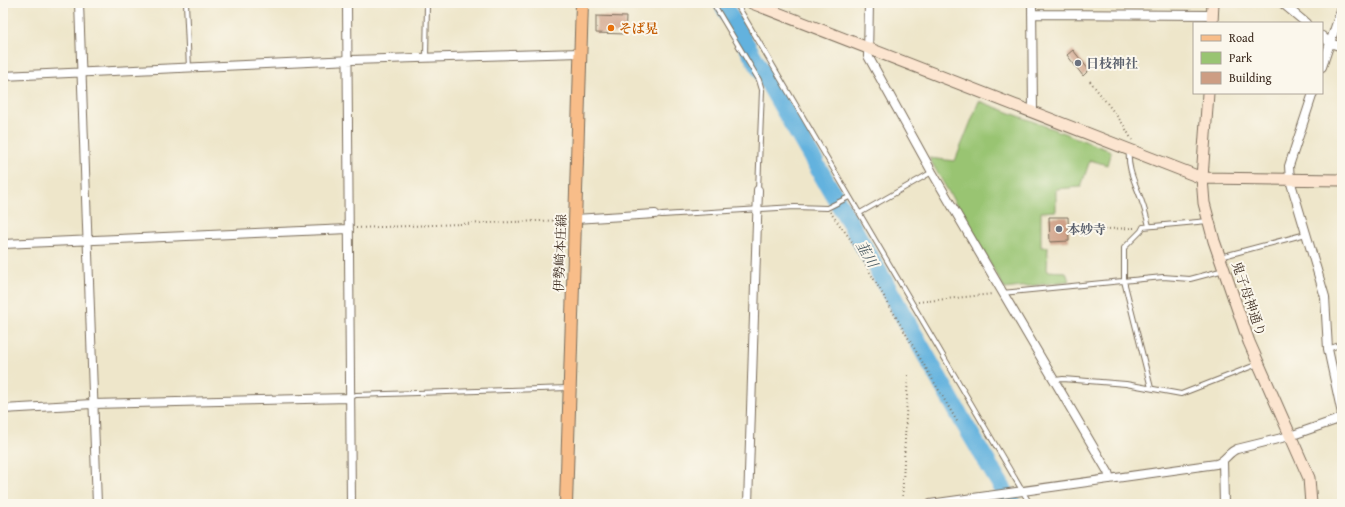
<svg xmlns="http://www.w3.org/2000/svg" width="1345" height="507" font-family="'Gentium Book Plus','Noto Serif JP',serif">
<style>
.green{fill:#99c472;stroke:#6a7748}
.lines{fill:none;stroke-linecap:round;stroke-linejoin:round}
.river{stroke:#64b2de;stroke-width:18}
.building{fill:#cd9d83}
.lane-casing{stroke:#7a6c5a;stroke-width:6}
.street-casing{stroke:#7a6c5a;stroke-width:10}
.secondary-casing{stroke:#7a6c5a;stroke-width:13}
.primary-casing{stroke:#7a6c5a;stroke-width:14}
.path{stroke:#7a6c5a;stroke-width:2;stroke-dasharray:1 3;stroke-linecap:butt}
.lane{stroke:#fff;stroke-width:4}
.street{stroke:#fff;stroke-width:8}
.secondary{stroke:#fce5d0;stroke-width:11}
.primary{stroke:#f8bd89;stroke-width:12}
.food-dot{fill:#e8710a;stroke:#fbf7ec;stroke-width:1.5}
.worship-dot{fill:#6b7280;stroke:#fbf7ec;stroke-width:1.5}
.labels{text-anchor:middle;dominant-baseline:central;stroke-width:4;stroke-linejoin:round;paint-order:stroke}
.food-label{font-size:13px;font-weight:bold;fill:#c56008;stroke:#fbf7ec;text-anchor:start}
.worship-label{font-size:13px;font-weight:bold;fill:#5b616d;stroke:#fbf7ec;text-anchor:start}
.street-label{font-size:13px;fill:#3b2a1e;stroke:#fbf7ec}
.water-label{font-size:14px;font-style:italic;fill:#495a61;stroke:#fbf7ec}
</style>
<rect width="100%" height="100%" fill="#fbf7ec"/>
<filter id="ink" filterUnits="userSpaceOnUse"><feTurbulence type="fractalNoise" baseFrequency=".025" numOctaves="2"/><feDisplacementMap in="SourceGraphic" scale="8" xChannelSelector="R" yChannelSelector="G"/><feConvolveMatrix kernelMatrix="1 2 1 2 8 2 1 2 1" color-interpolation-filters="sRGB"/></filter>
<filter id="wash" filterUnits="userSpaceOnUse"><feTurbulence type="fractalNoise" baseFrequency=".012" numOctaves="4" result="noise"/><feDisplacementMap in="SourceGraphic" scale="16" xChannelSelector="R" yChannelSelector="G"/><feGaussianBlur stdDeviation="0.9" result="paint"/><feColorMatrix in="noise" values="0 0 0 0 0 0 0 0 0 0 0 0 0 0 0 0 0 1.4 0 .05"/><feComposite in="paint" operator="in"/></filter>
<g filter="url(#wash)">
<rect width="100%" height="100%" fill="#eee6ca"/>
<!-- green -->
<path class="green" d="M979,101l132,50 -4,14 -17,-5 -9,27 -25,2v22l-15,1v35h7l-1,24 19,1 3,9 -64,8 -76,-131 26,3z"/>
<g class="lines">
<!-- river -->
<path class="river" d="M722,3l159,273 84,149 47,79"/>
</g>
<g id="blocks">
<!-- building -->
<path class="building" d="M596,16l30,1 -1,17 -29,-1z
M1073,50l16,20 -6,6 -16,-21z
M1049,217h19l1,24 -19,1z"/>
</g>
</g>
<g filter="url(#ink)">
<use href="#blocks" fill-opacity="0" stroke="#7a6c5a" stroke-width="1"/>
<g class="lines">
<defs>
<path id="lane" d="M186,3l3,65
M713,3l46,77 3,10 -4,100
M739,3v5l291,496
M426,58l1,-55
M1129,150c-2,20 7,34 13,52 3,8 5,16 7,24
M860,213l72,-41
M655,214l7,1 133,-8 32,1 22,-11
M1220,257l86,-23
M1002,293l161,-16 27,2 34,-9
M1328,349l14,-5
M1055,380l8,-1 63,5 55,10 77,-30
M1151,388l-27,-107v-33l17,-17 2,-4 65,-6
M349,398l7,-3 212,-7"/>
<path id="street" d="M79,3l18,501
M347,3l4,501
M869,3l-1,53 64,116 176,300 2,7
M1032,3l1,109
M1282,3l24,20
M1032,14l181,1
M1322,36l8,7 12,4
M1322,67l20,-60
M3,76l349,-16 228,-7
M1313,93l-24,73 1,14 35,117 3,52 14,65
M575,219l80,-5
M3,244l346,-15
M3,409l89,-5 257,-6
M1223,461l1,43
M748,504l10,-314
M930,504l286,-40c9,-2 12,-12 21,-15l53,-13 52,-18"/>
<path id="secondary" d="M752,3l450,175 140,2
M1212,23l1,-20
M1208,93l-6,85 2,25 10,38 35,101 60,136 2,26"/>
<path id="primary" d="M566,504l16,-501"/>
</defs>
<!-- lane casing -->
<use href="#lane" class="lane-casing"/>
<!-- street casing -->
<use href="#street" class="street-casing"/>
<!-- secondary casing -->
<use href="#secondary" class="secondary-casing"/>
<!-- primary casing -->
<use href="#primary" class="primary-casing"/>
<!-- path -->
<path class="path" d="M1090,81l33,43 9,16
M830,212l21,28 107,183
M356,228l209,-8
M1077,230l58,-2
M918,302l75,-8
M902,504l6,-130"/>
<!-- lane -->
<use href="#lane" class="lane"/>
<!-- street -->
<use href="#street" class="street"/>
<!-- secondary -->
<use href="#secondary" class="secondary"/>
<!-- primary -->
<use href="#primary" class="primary"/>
</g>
</g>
<!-- markers -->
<circle class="food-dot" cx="611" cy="28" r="4"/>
<g class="worship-dot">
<circle cx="1078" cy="63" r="4"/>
<circle cx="1059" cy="229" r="4"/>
</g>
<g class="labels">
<!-- food labels -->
<g class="food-label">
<text x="619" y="28">そば晃</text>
</g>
<!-- worship labels -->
<g class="worship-label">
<text x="1086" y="63">日枝神社</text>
<text x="1067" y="229">本妙寺</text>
</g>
<!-- street labels -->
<g class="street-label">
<text transform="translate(560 253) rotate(-88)">伊勢崎本庄線</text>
<text transform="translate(1249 299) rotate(71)">鬼子母神通り</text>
</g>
<!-- water labels -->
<g class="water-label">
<text transform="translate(867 254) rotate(60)">韮川</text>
</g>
</g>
<!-- margin -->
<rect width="1345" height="507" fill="none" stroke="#fbf7ec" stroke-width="16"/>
<!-- legend -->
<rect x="1193" y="22" width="130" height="72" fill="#fbf7ec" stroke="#aea59a"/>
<rect x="1201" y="35" width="20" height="6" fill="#f8bd89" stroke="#aea59a"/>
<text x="1229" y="42" font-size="12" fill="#3b2a1e">Road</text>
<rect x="1201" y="52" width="20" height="12" fill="#99c472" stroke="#aea59a"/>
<text x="1229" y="62" font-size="12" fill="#3b2a1e">Park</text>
<rect x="1201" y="72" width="20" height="12" fill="#cd9d83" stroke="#aea59a"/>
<text x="1229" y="82" font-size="12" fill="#3b2a1e">Building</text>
</svg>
